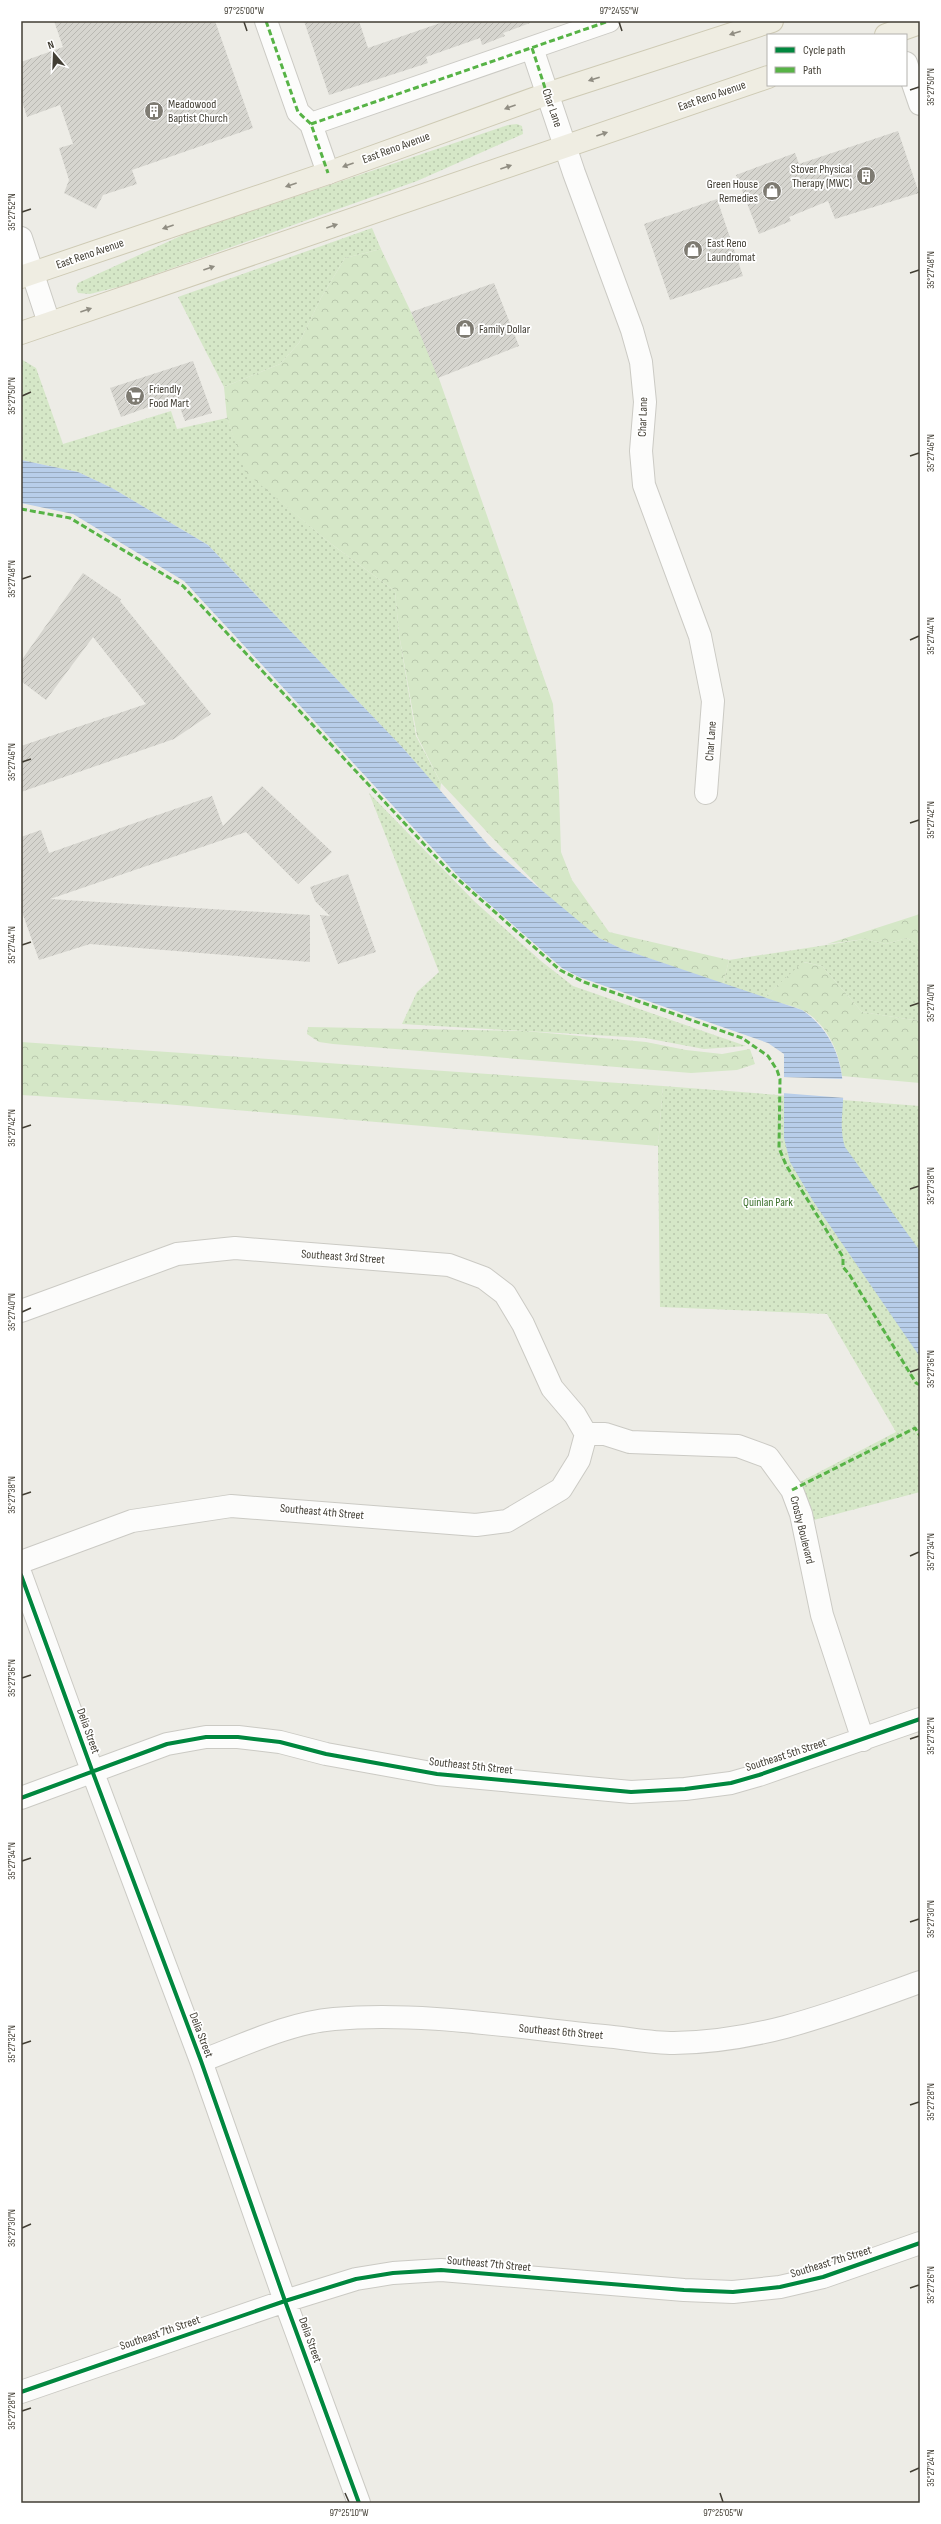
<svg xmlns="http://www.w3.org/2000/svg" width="941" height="2524" font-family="'Sofia Sans Condensed',sans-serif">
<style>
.green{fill:url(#green-dots)}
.forest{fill:url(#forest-crowns)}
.water{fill:url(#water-rules)}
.pier{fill:#edece6}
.building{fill:url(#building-hatch)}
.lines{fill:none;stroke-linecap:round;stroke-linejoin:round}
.minor-casing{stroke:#cbcac4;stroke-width:24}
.major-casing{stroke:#cecab4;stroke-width:24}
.minor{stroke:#fcfcfb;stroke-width:22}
.major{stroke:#efede2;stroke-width:22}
.quiet{stroke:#57b346;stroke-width:3;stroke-dasharray:6 3;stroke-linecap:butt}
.cycleway-casing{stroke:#fff;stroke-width:6}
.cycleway{stroke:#00873e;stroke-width:4}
.oneway{fill:#908d82}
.ticks{fill:none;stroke:#423e34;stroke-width:1.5}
.labels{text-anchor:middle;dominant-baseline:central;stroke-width:3.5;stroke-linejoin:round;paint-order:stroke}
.street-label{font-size:12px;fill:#423e34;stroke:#fff}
.poi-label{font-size:12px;fill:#423e34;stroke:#fff;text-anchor:start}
.park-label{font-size:12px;fill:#3a6f2b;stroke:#fff}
.neatline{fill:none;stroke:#423e34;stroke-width:1.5}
.ticks-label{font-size:10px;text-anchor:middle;fill:#423e34}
</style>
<defs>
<pattern id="green-dots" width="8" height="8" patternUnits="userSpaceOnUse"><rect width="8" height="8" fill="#d5e7c7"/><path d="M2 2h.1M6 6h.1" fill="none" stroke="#b8c7ac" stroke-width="1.8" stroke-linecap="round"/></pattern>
<pattern id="forest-crowns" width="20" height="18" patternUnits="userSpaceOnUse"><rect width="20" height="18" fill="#d5e7c7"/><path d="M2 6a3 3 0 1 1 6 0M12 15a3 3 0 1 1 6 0" fill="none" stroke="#b8c7ac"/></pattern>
<pattern id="water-rules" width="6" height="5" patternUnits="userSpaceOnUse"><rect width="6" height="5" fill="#b8ceea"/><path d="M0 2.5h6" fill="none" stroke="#97a9be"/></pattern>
<pattern id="building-hatch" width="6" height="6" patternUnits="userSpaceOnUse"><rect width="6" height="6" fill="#d6d5cf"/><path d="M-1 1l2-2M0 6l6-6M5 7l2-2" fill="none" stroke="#b9b8b2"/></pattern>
</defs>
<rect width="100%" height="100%" fill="#edece6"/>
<!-- green -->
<path class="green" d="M517,124l5,2 1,8 -106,47 -295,105 -32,8 -12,-1 -2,-5 2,-5 109,-50 321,-108z
M372,228l9,21 -36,9 -24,40 -22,45 -19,21 -56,23 -46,-90z
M21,359l15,9 27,76 108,-33 6,18 50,-11 19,54 84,71 65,48 4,43 17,102 25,47 -1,8 -38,-44 -194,-202 -96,-57 -34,-16 -57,-12z
M369,793l105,108 67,60 32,25 173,60 -42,3 -59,-11 -243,-14 15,-32 22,-20z
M907,938l13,8v75l-58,-9 -40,-46 -18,-4 -40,36 -41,-14 6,-24 136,-21 21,5z
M663,1086l257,20v386l-110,29 -10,-39 96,-50 -69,-118 -167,-7 -2,-161z"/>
<!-- forest -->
<path class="forest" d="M381,249l48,101 124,354 6,87 2,61 11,28 37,52 120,28 -6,24 -101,-35 -23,-11 -48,-38 -110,-117 -24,-47 -18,-102 -4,-43 -65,-48 -85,-71 -18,-54 -3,-31 56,-23 19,-21 22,-45 24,-40z
M920,914v32l-13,-8 -21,6 -21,-5 -38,5z
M803,962l19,4 40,46 58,9v62l-78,-7c-2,-24 -17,-55 -40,-66 -12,-5 -26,-8 -38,-12z
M308,1027l217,4 121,11 40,8 36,4 28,-5 5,15 -18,6 -46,3 -358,-29 -14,-2 -12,-8z
M21,1042l642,44 -5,60 -493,-42 -144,-9z"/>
<!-- water -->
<path class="water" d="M21,460l57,12 34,16 96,57 194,202 88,100 109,91 23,11 180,61c31,21 43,55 41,91 -1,17 -3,31 2,46l75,104v106l-107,-156 -23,-39 -6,-24v-84l-16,-11 -189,-66 -17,-9 -101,-89 -277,-298 -111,-67 -52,-11z"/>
<!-- pier -->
<path class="pier" d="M783,1077l61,2 1,19 -63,-5z"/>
<!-- building -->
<path class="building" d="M54,21h161l38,107 -121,42 5,14 -34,11 -7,14 -32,-16 5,-13 -10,-32 14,-4 -13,-39 -33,12 -6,-19v-36l42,-15z
M304,21h55l9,27 78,-27h83l1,2 -27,10 2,3 -23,9 -2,-7 -54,19 2,6 -99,32z
M898,131l21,62 -84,26 -7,-18 -39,16 2,4 -32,13 -23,-59 59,-22 4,11z
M717,199l26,77 -73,24 -26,-76z
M494,283l25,63 -81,32 -27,-66z
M193,361l19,52 -27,8 -9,-24 -55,20 -11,-29z
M83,573l38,26 -1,2 91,113 -37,25 -153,53v-46l125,-42 -53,-67 -47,63 -25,-19v-20z
M262,786l70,66 -34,32 -52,-52 -196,67 260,16v47l-220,-18 -51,16 -18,-51v-72l20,-7 8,23 163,-57 11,30z
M348,874l28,78 -38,12 -18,-49 10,1 -15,-15 -5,-14z"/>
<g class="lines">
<defs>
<path id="minor" d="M266,21l32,91 13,12 17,49
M532,48l42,125 58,157 9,32 4,40 -4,49 3,34 56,151 13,65 -7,92
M906,63l14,41
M311,124l298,-103
M21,238l28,85
M21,1311l156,-57 58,-6 214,17 35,13 21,16 18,30 29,64 23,27 11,19
M586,1434h19l25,8 108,4 30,11 24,33 9,24 21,101 41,125
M21,1562l111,-41 99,-15 245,19 31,-4 54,-32 18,-29 7,-26
M21,1575l72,198 108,288 84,240 74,202
M21,1798l146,-54 39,-7h32l42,5 46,12 111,20 194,18 54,-3 46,-6 28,-8 161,-56
M201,2061c43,-16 87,-38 133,-42 85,-8 185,9 270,17 23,2 47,7 70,7 89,-1 164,-32 246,-61
M21,2392l264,-91 71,-22 37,-6 48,-3 243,20 49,2 47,-5 43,-10 97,-34"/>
<path id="major" d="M886,35l34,-12
M21,277l307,-104 219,-79 225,-73
M21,333l747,-256"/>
</defs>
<!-- minor casing -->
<use href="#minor" class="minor-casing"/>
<!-- major casing -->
<use href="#major" class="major-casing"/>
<!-- minor -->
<use href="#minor" class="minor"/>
<!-- major -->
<use href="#major" class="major"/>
<!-- quiet -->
<path class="quiet" d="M266,21l32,91 13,12 17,49
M532,48l15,46
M311,124l298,-103
M21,509l49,9 113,68 268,287 109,97 24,12 158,56 26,18 9,14 3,9 -1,69 7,17 57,92v10l6,7 67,109 4,2
M792,1490l123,-62 5,8"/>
<defs>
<path id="cycleway" d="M21,1575l72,198 108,288 84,240 74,202
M21,1798l146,-54 39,-7h32l42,5 46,12 111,20 194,18 54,-3 46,-6 28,-8 161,-56
M21,2392l264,-91 71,-22 37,-6 48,-3 243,20 49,2 47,-5 43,-10 97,-34"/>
</defs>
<!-- cycleway casing -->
<use href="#cycleway" class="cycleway-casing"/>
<!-- cycleway -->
<use href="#cycleway" class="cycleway"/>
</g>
<!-- one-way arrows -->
<defs><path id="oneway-solid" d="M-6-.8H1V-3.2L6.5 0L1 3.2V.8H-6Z"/></defs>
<g class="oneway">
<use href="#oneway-solid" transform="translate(735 33) rotate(162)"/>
<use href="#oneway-solid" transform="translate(594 79) rotate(162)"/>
<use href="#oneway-solid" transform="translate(510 107) rotate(160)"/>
<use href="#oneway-solid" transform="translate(602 134) rotate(-19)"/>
<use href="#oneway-solid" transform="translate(348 165) rotate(160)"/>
<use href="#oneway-solid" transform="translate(506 167) rotate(-19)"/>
<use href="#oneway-solid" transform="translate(291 185) rotate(161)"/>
<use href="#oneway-solid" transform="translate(332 226) rotate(-19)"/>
<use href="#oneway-solid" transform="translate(168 227) rotate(161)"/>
<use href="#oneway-solid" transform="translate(209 268) rotate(-19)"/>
<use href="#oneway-solid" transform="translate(86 310) rotate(-19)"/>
</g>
<!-- ticks -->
<path class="ticks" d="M244,22l3,9M619,22l3,9M910,90l9,-3M22,212l9,-3M910,273l9,-3M22,396l9,-4M910,456l9,-3M22,579l9,-3M910,640l9,-4M22,762l9,-3M910,823l9,-3M22,945l9,-3M910,1006l9,-3M22,1128l9,-3M910,1189l9,-3M22,1312l9,-4M910,1372l9,-3M22,1495l9,-3M910,1556l9,-4M22,1678l9,-3M910,1739l9,-3M22,1861l9,-3M910,1922l9,-3M22,2044l9,-3M910,2105l9,-3M22,2228l9,-4M910,2288l9,-3M22,2411l9,-3M910,2472l9,-4M345,2493l4,9M720,2493l3,9"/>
<!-- icons -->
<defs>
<symbol id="building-disc" viewBox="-11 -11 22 22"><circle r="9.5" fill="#7e7b72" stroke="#fff"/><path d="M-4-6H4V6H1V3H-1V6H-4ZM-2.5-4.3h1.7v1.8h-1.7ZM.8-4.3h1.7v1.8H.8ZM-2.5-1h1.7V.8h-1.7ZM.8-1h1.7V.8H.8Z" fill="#fff"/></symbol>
<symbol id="shop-disc" viewBox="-11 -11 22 22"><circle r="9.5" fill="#7e7b72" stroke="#fff"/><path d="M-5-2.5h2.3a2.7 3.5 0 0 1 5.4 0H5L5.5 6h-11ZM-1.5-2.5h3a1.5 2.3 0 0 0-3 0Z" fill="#fff"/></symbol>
<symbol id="supermarket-disc" viewBox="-11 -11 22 22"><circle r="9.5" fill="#7e7b72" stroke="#fff"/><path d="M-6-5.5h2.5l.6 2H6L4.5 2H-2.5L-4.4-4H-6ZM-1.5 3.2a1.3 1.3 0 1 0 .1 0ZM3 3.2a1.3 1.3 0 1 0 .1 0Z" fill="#fff"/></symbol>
</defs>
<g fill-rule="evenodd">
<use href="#building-disc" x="143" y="100" width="22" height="22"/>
<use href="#building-disc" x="855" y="165" width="22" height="22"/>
<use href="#shop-disc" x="761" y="180" width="22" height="22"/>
<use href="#shop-disc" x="682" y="239" width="22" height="22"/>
<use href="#shop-disc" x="454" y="318" width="22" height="22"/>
<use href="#supermarket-disc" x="124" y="385" width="22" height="22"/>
</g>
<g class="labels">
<!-- street labels -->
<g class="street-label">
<text transform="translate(712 96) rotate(-19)">East Reno Avenue</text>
<text transform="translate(552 108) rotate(71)">Char Lane</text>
<text transform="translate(396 148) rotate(-20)">East Reno Avenue</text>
<text transform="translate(90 254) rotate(-19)">East Reno Avenue</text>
<text transform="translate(643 417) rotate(-88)">Char Lane</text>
<text transform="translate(711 741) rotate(-86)">Char Lane</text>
<text transform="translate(343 1257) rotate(4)">Southeast 3rd Street</text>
<text transform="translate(322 1512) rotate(5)">Southeast 4th Street</text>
<text transform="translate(802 1530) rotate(76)">Crosby Boulevard</text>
<text transform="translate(88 1731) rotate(70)">Delia Street</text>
<text transform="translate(786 1755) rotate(-18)">Southeast 5th Street</text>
<text transform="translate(471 1766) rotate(6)">Southeast 5th Street</text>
<text transform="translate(561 2032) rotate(5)">Southeast 6th Street</text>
<text transform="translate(201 2035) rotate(69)">Delia Street</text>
<text transform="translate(831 2262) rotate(-17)">Southeast 7th Street</text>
<text transform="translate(489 2264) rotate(5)">Southeast 7th Street</text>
<text transform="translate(160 2333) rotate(-19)">Southeast 7th Street</text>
<text transform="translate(310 2340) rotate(70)">Delia Street</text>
</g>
<!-- poi labels -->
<g class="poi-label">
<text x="168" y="104">Meadowood<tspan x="168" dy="14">Baptist Church</tspan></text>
<text x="852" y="169" text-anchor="end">Stover Physical<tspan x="852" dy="14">Therapy (MWC)</tspan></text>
<text x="758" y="184" text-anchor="end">Green House<tspan x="758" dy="14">Remedies</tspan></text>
<text x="707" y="243">East Reno<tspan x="707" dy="14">Laundromat</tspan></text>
<text x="479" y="329">Family Dollar</text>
<text x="149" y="389">Friendly<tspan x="149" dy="14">Food Mart</tspan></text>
</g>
<!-- park labels -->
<g class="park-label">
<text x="768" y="1202">Quinlan Park</text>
</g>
</g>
<!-- border -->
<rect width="941" height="2524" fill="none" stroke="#ffffff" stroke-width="44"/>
<!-- legend -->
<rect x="767" y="34" width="140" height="52" fill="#ffffff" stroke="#b3b2ae"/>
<rect x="775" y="47" width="20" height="6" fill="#00873e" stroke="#b3b2ae"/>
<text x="803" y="54" font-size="12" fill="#423e34">Cycle path</text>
<rect x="775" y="67" width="20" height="6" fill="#57b346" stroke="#b3b2ae"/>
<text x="803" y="74" font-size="12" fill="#423e34">Path</text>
<!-- north arrow -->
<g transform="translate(54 54) rotate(341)" stroke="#ffffff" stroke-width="3" paint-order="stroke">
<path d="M0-3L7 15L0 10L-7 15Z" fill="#423e34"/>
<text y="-6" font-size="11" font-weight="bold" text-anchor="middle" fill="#423e34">N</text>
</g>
<rect x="22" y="22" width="897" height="2480" class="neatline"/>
<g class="ticks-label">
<text x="244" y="14">97°25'00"W</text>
<text x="619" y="14">97°24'55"W</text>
<text transform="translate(930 87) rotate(-90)" y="4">35°27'50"N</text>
<text transform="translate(11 212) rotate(-90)" y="4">35°27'52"N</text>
<text transform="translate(930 270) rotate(-90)" y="4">35°27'48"N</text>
<text transform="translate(11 396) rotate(-90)" y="4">35°27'50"N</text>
<text transform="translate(930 453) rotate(-90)" y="4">35°27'46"N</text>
<text transform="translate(11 579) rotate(-90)" y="4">35°27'48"N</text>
<text transform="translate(930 636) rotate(-90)" y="4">35°27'44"N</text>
<text transform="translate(11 762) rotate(-90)" y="4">35°27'46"N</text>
<text transform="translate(930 820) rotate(-90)" y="4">35°27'42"N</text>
<text transform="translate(11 945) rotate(-90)" y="4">35°27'44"N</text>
<text transform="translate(930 1003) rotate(-90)" y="4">35°27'40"N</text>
<text transform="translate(11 1128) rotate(-90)" y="4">35°27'42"N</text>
<text transform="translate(930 1186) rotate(-90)" y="4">35°27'38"N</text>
<text transform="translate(11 1312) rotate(-90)" y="4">35°27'40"N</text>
<text transform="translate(930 1369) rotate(-90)" y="4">35°27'36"N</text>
<text transform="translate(11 1495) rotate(-90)" y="4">35°27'38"N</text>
<text transform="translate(930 1552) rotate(-90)" y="4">35°27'34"N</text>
<text transform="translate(11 1678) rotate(-90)" y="4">35°27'36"N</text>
<text transform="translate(930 1736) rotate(-90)" y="4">35°27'32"N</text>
<text transform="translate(11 1861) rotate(-90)" y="4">35°27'34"N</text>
<text transform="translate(930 1919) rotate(-90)" y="4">35°27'30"N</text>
<text transform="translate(11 2044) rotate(-90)" y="4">35°27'32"N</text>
<text transform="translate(930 2102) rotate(-90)" y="4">35°27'28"N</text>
<text transform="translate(11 2228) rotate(-90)" y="4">35°27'30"N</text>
<text transform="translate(930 2285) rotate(-90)" y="4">35°27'26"N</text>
<text transform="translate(11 2411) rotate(-90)" y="4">35°27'28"N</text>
<text transform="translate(930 2468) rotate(-90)" y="4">35°27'24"N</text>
<text x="349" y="2516">97°25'10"W</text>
<text x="723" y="2516">97°25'05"W</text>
</g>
</svg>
